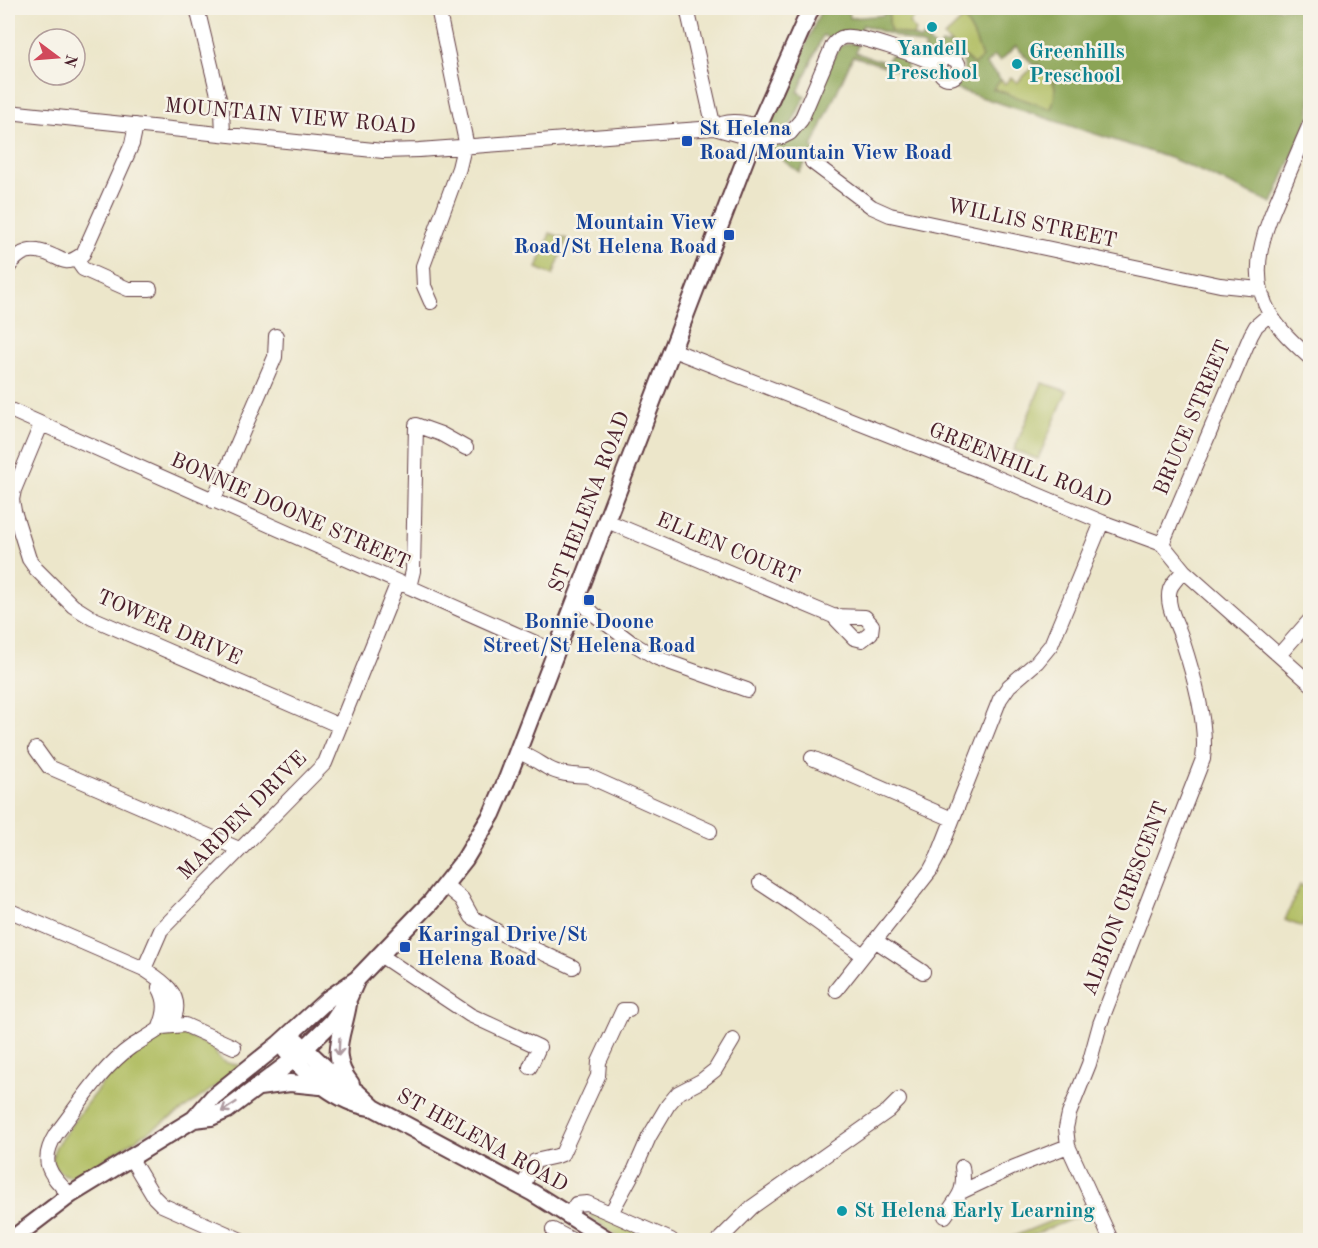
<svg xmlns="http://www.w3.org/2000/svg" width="1318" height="1248" font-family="'Old Standard TT',serif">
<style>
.green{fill:#afbc5e;stroke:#7c6e44;stroke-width:1.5}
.forest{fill:#8ba455;stroke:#6a6240;stroke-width:1.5;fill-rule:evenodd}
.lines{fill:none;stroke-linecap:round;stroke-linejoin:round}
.minor-casing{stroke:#623d43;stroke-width:16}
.major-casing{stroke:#623d43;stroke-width:20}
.minor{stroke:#fff;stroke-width:14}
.major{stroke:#fff;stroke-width:16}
.oneway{stroke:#ae9aa0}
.culture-dot{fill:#0f9aa8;stroke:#f7f3e8;stroke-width:2}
.transit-dot{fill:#1a4fb4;stroke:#f7f3e8;stroke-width:2}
.labels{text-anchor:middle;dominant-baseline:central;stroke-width:5;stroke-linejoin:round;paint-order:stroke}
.culture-label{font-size:21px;font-weight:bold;fill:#0d838f;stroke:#f7f3e8;text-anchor:start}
.street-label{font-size:21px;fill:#4a1f2b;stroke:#f7f3e8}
.transit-label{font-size:21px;font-weight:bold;fill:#164399;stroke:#f7f3e8;text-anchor:start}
</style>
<rect width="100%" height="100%" fill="#f7f3e8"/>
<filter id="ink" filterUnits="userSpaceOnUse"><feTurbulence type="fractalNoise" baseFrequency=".0167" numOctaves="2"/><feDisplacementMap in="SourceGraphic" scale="12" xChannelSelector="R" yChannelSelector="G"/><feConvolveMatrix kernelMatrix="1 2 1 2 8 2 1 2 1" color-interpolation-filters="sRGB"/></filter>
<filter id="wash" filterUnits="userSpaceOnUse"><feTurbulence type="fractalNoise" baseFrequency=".008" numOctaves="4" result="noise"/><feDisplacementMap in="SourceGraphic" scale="24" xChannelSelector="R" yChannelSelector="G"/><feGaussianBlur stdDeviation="1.35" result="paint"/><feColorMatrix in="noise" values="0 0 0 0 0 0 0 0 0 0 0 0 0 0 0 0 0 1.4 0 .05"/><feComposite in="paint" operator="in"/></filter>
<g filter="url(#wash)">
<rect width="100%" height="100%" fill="#ece6ca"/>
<!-- green -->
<path class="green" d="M888,8h35l-14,15 7,8 -3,5 -23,-5z
M964,18l12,21 6,19 -8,7 -30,-28z
M1037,63c17,19 23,21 14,47l-59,-22 9,-8 4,4 6,-7 6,6z
M550,233l17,6 -14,36 -16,-7z
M1042,383l25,8 -29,68 -24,-9z
M1300,885l10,4v17l-8,21 -17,-7z
M176,1032l37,15c6,17 14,16 31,19l-64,46 -102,64c-19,2 -31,-12 -22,-30 28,-37 70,-109 120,-114z
M1083,1208l4,5 -67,27h-15z
M593,1212l67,28h-38l-31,-23v-4z"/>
<!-- forest -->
<path class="forest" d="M822,8h27l1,10 34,-3 -1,-7h5l2,23 23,5 7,4 4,-3 13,13 5,-6h9l23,21 8,-7c-6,-19 -13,-36 -28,-50h356v107l-38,88 -99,-44 -320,-103 -41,91 3,3 -16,22 -25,-18 -17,3 4,-10 3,-2 23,-4 52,-93c6,-6 11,-5 19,-4l-2,9 31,10 3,-8 18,6 -2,8 42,14 11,-3c8,-10 7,-24 -7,-27 -10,-2 -14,4 -29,1l2,-8 -62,-21 -4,8 -28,6 -8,-4 -25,57 7,4 -14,29 -14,8 -6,-2 -2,-4zM1016,46l18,20 4,-2c16,18 22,20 13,45l-58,-20 8,-9 -15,-16 8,-8 6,5z"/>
</g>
<g filter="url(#ink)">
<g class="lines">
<defs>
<path id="minor" d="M197,8l25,103 1,23
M438,8l29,139
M687,8l27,120
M939 68a10 10 0 1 1 20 0a10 10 0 1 1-20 0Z
M8,112l375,39 36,-1 295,-22c15,-11 44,-6 55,9
M1310,124c-9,21 -18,42 -27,63 -18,41 -37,85 -13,127 10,17 26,31 40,44
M714,128l43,12 25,-3 8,-4 11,-13 32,-75c3,-4 6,-7 11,-8 16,-3 79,21 96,28
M812,162l60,45 18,8 330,70 39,4
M76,259l7,10 45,20h22
M8,268c12,-19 25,-21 45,-12 3,1 9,5 13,5 6,1 12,-4 17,-7l49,-110 4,-19
M431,302l-7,-16 -1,-20 36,-98 5,-21
M673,350l318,125 111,47 60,22 22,27 126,112
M8,409l548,243
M41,425l-27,65 -2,10 2,11 15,48 7,10 37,37 19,12 248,108
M213,501l62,-144 1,-21
M607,521l226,95 32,1 7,8 -1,8 -9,7 -8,-2 -21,-22
M1162,544l89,-209 5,-9 14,-12
M409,587l4,-16 3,-146 25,9 25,14
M577,598l18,17 37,28 25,15 90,32
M1279,655l31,-35
M36,749l13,18 190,82
M518,752c12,4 20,10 30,16 12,7 27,7 40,8l122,55
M812,758l140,61
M760,883l35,23 68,49
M445,885l17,14 10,18 28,16 73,34
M8,910l136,59c15,10 38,23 31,46 -2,8 -35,26 -44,32 -29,20 -53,59 -75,87 -18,29 -6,40 14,61
M876,941l47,31
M380,955l90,60 69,32 -9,20
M144,969l17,-39 164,-167 73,-181
M159,987c8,14 7,25 1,40
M836,990l94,-119 8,-15 62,-157 9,-13 28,-24 14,-17 51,-123
M162,1027l23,-2 49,22
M130,1157l24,40 8,8 79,35
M522,1188l13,-27 22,-5 5,-2 36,-78 1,-14 24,-52h6
M961,1192l51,-24 56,-22
M611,1213l24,-44 14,-32 19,-32 10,-12 23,-12 14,-11 18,-30
M569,1215l7,-11 11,-1 84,37
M945,1216c13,-19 21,-24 17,-49
M553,1230l19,10
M719,1240l33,-33 136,-96 11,-11
M1111,1240l-43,-94 -2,-18 3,-14 20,-50 11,-40 103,-265c5,-36 -10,-86 -21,-120 -4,-14 -17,-34 -12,-50 2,-6 9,-13 14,-18"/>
<path id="major" d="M348,1004c-5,32 -20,51 3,80
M297,1041l41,39 20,13 16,15 159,85 75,47
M286,1051c20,23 52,52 84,56
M259,1087l31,-4 30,3
M194,1119l17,-2 16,-7 66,-50 39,-38 17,-25 8,-18 74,-77 34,-43 27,-45 15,-35 248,-645 56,-126
M11,1240l59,-45 124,-76 19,-22 66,-53 49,-45 29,-20"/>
</defs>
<!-- minor casing -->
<use href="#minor" class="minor-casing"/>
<!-- major casing -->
<use href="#major" class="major-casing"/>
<!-- minor -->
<use href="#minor" class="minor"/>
<!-- major -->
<use href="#major" class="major"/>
</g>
<!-- one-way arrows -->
<defs><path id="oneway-shaft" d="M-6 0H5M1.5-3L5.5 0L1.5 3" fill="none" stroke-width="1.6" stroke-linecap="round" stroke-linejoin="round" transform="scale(1.5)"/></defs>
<g class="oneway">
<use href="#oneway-shaft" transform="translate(339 1047) rotate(93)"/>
<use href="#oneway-shaft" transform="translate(229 1107) rotate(147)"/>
</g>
</g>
<!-- markers -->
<g class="culture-dot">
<circle cx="932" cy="27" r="6"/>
<circle cx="1017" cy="64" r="6"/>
<circle cx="842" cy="1211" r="6"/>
</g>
<g class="transit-dot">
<rect x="681" y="135" width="12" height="12" rx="3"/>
<rect x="723" y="229" width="12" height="12" rx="3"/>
<rect x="583" y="594" width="12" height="12" rx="3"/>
<rect x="399" y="941" width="12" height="12" rx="3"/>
</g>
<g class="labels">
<!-- culture labels -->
<g class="culture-label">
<text x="932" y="49" text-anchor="middle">Yandell<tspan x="932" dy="24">Preschool</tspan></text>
<text x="1029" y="52">Greenhills<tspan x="1029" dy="24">Preschool</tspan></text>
<text x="854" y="1211">St Helena Early Learning</text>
</g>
<!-- street labels -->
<g class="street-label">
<text transform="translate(290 117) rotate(5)">MOUNTAIN VIEW ROAD</text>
<text transform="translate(1032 224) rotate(12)">WILLIS STREET</text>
<text transform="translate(1193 418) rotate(-67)">BRUCE STREET</text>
<text transform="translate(1020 466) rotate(22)">GREENHILL ROAD</text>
<text transform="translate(590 502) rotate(-69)">ST HELENA ROAD</text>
<text transform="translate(290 512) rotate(24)">BONNIE DOONE STREET</text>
<text transform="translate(728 549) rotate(23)">ELLEN COURT</text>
<text transform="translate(169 628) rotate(24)">TOWER DRIVE</text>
<text transform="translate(243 816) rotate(-45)">MARDEN DRIVE</text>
<text transform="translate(1126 899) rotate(-69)">ALBION CRESCENT</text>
<text transform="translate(482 1141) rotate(29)">ST HELENA ROAD</text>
</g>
<!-- transit labels -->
<g class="transit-label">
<text x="699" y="129">St Helena<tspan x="699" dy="24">Road/Mountain View Road</tspan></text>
<text x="717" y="223" text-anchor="end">Mountain View<tspan x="717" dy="24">Road/St Helena Road</tspan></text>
<text x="589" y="622" text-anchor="middle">Bonnie Doone<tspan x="589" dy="24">Street/St Helena Road</tspan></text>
<text x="417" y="935">Karingal Drive/St<tspan x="417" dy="24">Helena Road</tspan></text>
</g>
</g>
<!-- margin -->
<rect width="1318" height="1248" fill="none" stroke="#f7f3e8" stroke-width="30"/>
<!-- north arrow -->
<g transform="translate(57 57) rotate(106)"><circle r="28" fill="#f7f3e8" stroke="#b29e9c" stroke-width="1.5"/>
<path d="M0-4.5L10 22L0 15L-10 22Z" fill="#d1495b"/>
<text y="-9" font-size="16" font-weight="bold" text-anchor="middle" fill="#4a1f2b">N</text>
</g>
</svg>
